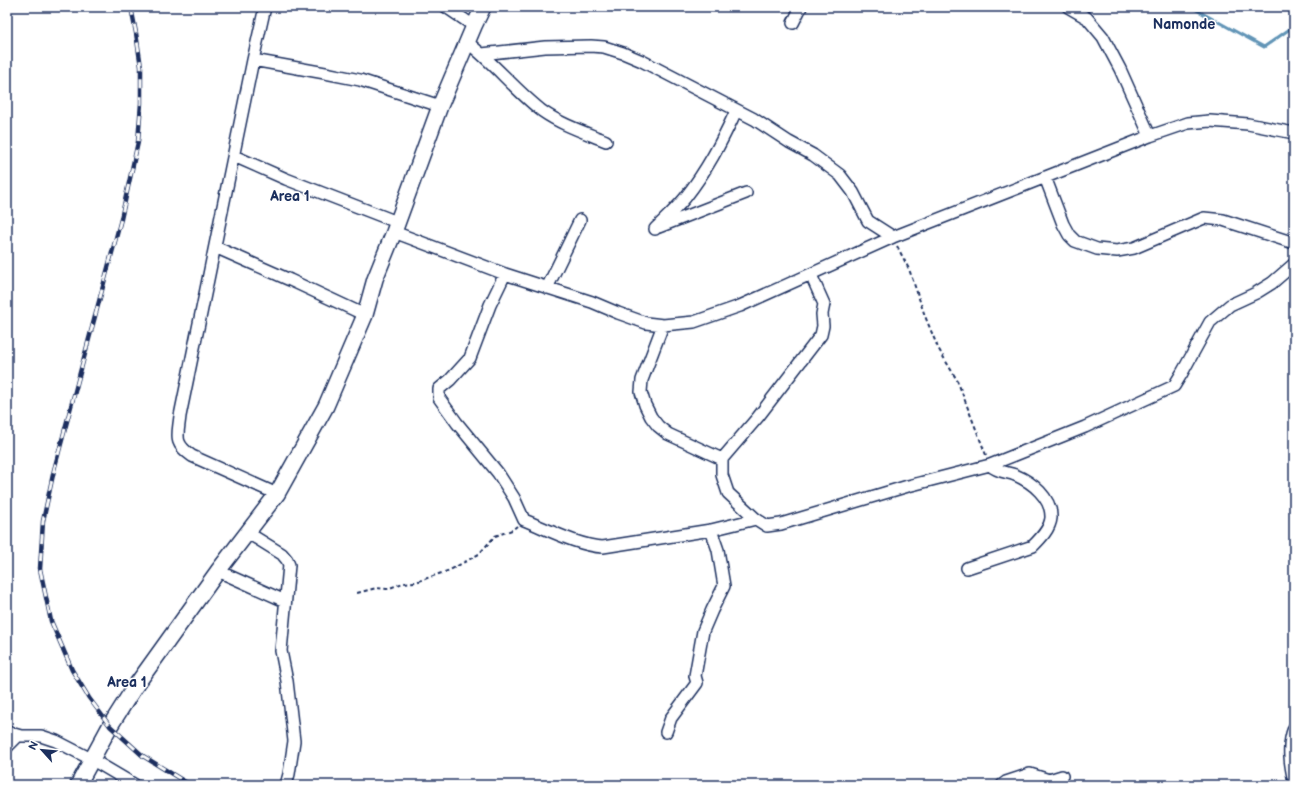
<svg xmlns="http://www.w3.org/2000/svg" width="1301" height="792" font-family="'Balsamiq Sans',sans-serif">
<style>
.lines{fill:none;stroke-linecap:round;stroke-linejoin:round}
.stream{stroke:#6295b7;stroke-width:3}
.street-casing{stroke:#1b2f5e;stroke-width:14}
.secondary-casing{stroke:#1b2f5e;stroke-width:18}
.path{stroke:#1b2f5e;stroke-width:2;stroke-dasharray:4 3;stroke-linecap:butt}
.street{stroke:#fff;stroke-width:11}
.secondary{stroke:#fff;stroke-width:15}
.rail-casing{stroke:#1b2f5e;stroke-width:4.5}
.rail{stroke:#fff;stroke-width:3;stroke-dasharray:9;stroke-linecap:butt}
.labels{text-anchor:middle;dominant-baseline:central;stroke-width:3;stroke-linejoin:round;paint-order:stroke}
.quarter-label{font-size:14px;font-weight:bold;fill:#1b2f5e;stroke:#fff}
</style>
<rect width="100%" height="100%" fill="#fff"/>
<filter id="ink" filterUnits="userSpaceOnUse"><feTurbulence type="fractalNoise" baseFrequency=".025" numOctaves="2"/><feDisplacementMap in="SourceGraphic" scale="8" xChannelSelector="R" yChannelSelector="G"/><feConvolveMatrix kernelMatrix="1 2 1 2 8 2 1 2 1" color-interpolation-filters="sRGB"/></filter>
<g filter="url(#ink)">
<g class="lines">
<!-- stream -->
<path class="stream" d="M1191,7l73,40 30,-21"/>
<defs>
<path id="street" d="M265,7l-12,53 -73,356c-2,20 -7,27 12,40l85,38
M446,7l28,19
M1068,7l19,11 16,19 17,32 30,67
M793,23l8,-16
M467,42c27,21 48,48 75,69 20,14 42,21 64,30
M482,54l63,-7 46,-1 13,1 19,6 19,8 112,58 35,23 24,13 27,20 13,17 15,29 25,16
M253,60l72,13 35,7 80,26
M234,156l52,23 111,43
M1045,177l18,47 6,11 6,6 22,8 20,2 17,-3 70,-30 19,2 71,23
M659,227l87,-34
M655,229c10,-10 21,-20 30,-31 22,-28 36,-55 51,-87
M394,232l111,42 87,28 26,11 28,10 17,2 31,-3 46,-16 153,-69 257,-101 38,-13 22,-2 38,3 46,9
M215,247l75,33 75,35
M505,274l-15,31 -20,53 -20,22 -11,9v9l18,25 41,50 16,25 10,22c23,9 55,26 79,27l108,-17 45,-11
M811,275l13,29 -2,10 1,12 -2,9 -63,82 -36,42v16l6,18 28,26 11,7 14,-2 127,-38 82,-21 95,-38 89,-41 8,-13 28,-51 20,-17 26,-12 16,-10 22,-19
M547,288l33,-68
M663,325l-21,55 -1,12 4,13 6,12 7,9 10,8 54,25
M248,533l34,21 5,6 2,5 -8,86 6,30 7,60 -5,33 -3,11
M967,568l66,-22c7,-7 17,-17 18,-28 1,-20 -19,-36 -36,-43 -8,-3 -18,-3 -25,-10
M218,571l67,30
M1294,728c-7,17 -4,36 0,53
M7,732l14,4h20l15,5 35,18 44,26
M666,732l5,-14 26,-35 -2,-7 8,-45 9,-21 12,-24 -6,-36 -7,-20
M7,747l9,-9
M1002,785l4,-3 24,-8 19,6 13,-4"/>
<path id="secondary" d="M78,785l32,-59 24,-38 84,-117 59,-77 49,-88 39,-91 10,-36 19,-47 46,-126 34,-80 9,-19"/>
</defs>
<!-- street casing -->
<use href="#street" class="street-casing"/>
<!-- secondary casing -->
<use href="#secondary" class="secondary-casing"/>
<!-- path -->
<path class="path" d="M897,246l12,23 16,47 13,32 19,32 29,75
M357,593l19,-5 11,1 16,-6 13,-1 34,-12 29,-16 16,-18 17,-6 5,-4"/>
<!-- street -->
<use href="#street" class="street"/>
<!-- secondary -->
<use href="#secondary" class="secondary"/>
<defs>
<path id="rail" d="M131,7l5,26 5,34v36l-3,39 -17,77 -67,251 -11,51 -3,48 11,52 21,49 17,28 21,28 33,30 47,29"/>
</defs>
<!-- rail casing -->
<use href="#rail" class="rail-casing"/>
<!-- rail -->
<use href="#rail" class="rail"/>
</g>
</g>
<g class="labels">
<!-- quarter labels -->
<g class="quarter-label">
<text x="1184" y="24">Namonde</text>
<text x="290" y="196">Area 1</text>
<text x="127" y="682">Area 1</text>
</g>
</g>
<!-- margin -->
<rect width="1301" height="792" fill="none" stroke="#fff" stroke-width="24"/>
<rect x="12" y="12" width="1277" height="768" fill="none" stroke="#1b2f5e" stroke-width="1.5" filter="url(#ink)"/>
<!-- north arrow -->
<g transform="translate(42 750) rotate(297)" stroke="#ffffff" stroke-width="3" paint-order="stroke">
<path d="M0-3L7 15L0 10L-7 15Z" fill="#1b2f5e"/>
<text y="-6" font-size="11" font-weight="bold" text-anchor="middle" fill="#1b2f5e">N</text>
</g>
</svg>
